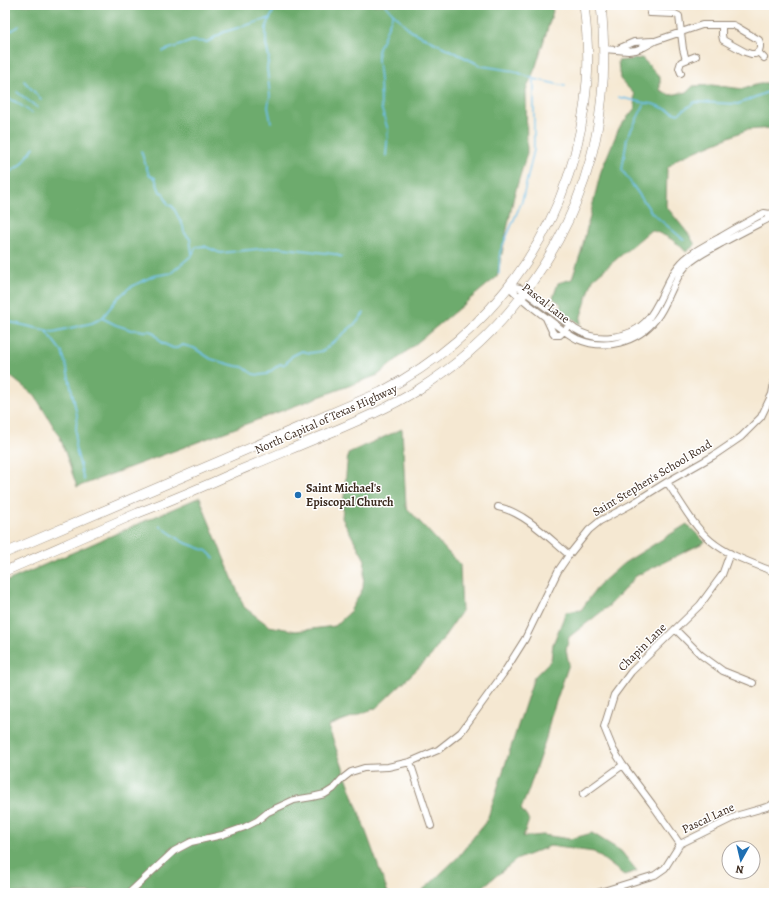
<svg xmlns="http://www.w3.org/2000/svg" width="779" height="898" font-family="Alegreya,serif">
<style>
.forest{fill:#6dab6d;stroke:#546a46}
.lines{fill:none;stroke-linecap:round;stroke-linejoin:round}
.stream{stroke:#6fc1eb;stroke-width:1.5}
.minor-casing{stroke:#988978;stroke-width:8}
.highway-casing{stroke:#988978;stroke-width:10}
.minor{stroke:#fff;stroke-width:6}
.highway{stroke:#fff;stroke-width:9}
.poi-dot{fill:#1f6fb2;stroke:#fff;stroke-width:1.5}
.labels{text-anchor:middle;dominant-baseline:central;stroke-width:3;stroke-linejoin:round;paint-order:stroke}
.street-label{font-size:12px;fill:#3b2a1e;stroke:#fff}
.poi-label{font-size:12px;font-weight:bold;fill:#3b2a1e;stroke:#fff;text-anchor:start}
</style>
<rect width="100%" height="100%" fill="#fff"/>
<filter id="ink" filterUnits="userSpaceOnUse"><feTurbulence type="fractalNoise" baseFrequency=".025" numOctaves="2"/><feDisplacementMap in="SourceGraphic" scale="8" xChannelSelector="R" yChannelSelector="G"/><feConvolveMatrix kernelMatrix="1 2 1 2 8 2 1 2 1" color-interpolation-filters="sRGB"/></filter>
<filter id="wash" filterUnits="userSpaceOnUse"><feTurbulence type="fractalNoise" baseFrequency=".012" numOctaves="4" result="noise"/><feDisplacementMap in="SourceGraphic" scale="16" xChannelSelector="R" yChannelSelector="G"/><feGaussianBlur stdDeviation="0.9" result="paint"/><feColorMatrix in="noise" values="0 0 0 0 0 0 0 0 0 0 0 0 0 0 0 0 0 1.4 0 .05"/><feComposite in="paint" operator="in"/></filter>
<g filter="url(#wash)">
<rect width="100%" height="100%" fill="#f5e8d2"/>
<!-- forest -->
<path class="forest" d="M5,5h546l2,6 -17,55 -10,24 1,63 -13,43 -17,81 -10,8 -109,90 -301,112 -17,-50 -25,-41 -30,-24z
M642,58l18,19v13l10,5 17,-3 6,-6 19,-1 31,4 19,-6h12v45l-28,2 -69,29 -10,10 -1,37 24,30 5,9 -9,7c-11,-12 -19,-16 -35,-22l-58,49 -12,37 -1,8 -20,-14 1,-6 -8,-6 5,-15 14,-4 9,-27 20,-81 18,-43 16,-20 -1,-14 -14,-15 -2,-18z
M402,429l4,78 54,58 2,46 -31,45 -55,52 -48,18 60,167h-383v-311l195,-85 5,15 39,95 25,19 27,5 39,-5 14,-13 14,-25 2,-28 -23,-42 6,-65z
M687,524l18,18 -69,34 -26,29 -41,32 -3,13 3,14 -18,52 -5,22 -18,54 -7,17 8,11 -6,17 20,-2 27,4 22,-6 29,18 16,20 -13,4 -30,-23 -44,-6 -34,14 -41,33h-56l14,-12 25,-24 29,-37 47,-143 17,-17 2,-16 13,-32 15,-2 18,-25 25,-22z"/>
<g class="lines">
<!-- stream -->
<path class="stream" d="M385,5l26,26 71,35 32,5 20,8v71l-12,51 -22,51 -1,22
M5,32l8,-2 6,-4
M163,51l18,-6 11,-4 15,1 17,-10 46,-14
M534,79l31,7
M24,81l14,15 3,3
M17,92l21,16
M5,97l11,5 16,11
M618,97l27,6 8,1 25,10 17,-12 43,2 27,-11 9,-2
M645,103l-18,35 -5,32 30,43 32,27
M271,122l-3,-15 2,-11 -3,-28 2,-10 -3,-14v-16l10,-23
M141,151l8,24 6,3 5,14 3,1 5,11 5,3 10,19 1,6 6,7 2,14
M386,156l2,-26 -7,-23 -1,-26 -2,-21v-9l15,-37
M5,175l17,-11 12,-17
M102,318l14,7 16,5h7l4,1h7l3,1 9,11 11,5h4l6,-3 11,3 17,11 25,7 7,1 10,7 7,1 7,-1 13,-10 3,1 3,-2 6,-7 10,-5 8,2 13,-2 34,-29 7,-9
M5,321l40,9 17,22 4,12 11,51 -2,31 9,34
M45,330l8,2 39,-9 10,-5 16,-20 11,-10 24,-12 18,-3 21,-18 4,-8 8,-1 16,7 57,-6 57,7 8,3
M160,526l23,16 24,9 7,7"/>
</g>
</g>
<g filter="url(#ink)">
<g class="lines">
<defs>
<path id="minor" d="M650,13l25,1 4,2 4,33 3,11
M604,49l24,2 8,-1 8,-3 11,-6 47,-16h31l4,2 22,13 1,4v3l-1,4 -4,3h-4l-6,-2 -22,-12 -1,-5v-10
M618,49l16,-7 19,-1
M758,52l6,6
M681,73l-2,-5 2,-6 15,-6
M509,287c11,11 23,20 35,29 11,8 21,17 33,23 28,12 60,4 79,-20 13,-16 16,-38 30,-53 10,-10 24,-16 36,-23 15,-8 30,-16 46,-24l2,-5 4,-2
M509,287h6l5,1 55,41c11,7 23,10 37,8 50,-5 44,-51 73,-78 10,-9 22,-15 34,-21 15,-9 30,-17 45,-25l6,1
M546,318l6,13 3,4h5l6,-6
M667,482c13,19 26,44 44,59 18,15 42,22 63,31
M498,507c26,5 51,31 71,48
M675,629l26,26 22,16 30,12
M410,762l21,64
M583,794l40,-29
M680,844l-28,-40 -29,-39 -10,-16 -9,-22 10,-32 17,-23 69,-67 22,-30 8,-22
M129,893l45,-42 17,-9 31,-7 23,-8 12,-6 11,-9 26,-12 18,-3 13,-3 8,-5 9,-10 9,-7 13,-4 24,-1 22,-5 28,-12 23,-18 42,-58 22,-35 33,-68 11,-16 20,-25 11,-9 30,-16 37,-23 46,-26 28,-19 20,-20 11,-23 2,-11
M597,893l58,-18 10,-7 15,-24 59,-29 31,-9 4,-3"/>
<path id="highway" d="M5,553l376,-161c120,-63 196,-176 206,-311 2,-26 0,-51 -3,-76
M5,571c44,-19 88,-39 133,-58 34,-13 67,-27 100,-42 32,-13 64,-27 96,-40 28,-12 56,-24 82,-40 103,-63 175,-174 186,-296 3,-30 2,-60 -1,-90"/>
</defs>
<!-- minor casing -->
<use href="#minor" class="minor-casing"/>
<!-- highway casing -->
<use href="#highway" class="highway-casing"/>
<!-- minor -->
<use href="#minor" class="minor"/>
<!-- highway -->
<use href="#highway" class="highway"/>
</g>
</g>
<!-- markers -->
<circle class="poi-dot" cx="298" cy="495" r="4"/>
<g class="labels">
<!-- street labels -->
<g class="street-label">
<text transform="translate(546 303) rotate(38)">Pascal Lane</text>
<text transform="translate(326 419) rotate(-24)">North Capital of Texas Highway</text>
<text transform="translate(652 478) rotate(-31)">Saint Stephen's School Road</text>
<text transform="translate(642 647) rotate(-45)">Chapin Lane</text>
<text transform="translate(708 818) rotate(-25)">Pascal Lane</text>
</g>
<!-- poi labels -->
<g class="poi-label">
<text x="306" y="488">Saint Michael's<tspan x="306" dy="14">Episcopal Church</tspan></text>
</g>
</g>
<!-- margin -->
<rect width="779" height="898" fill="none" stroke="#fff" stroke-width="20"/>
<!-- north arrow -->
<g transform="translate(741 860) rotate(188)"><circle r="19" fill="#ffffff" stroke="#b1aaa5"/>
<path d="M0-3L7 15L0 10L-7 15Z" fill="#1f6fb2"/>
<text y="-6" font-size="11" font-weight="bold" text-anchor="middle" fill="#3b2a1e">N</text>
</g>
</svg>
